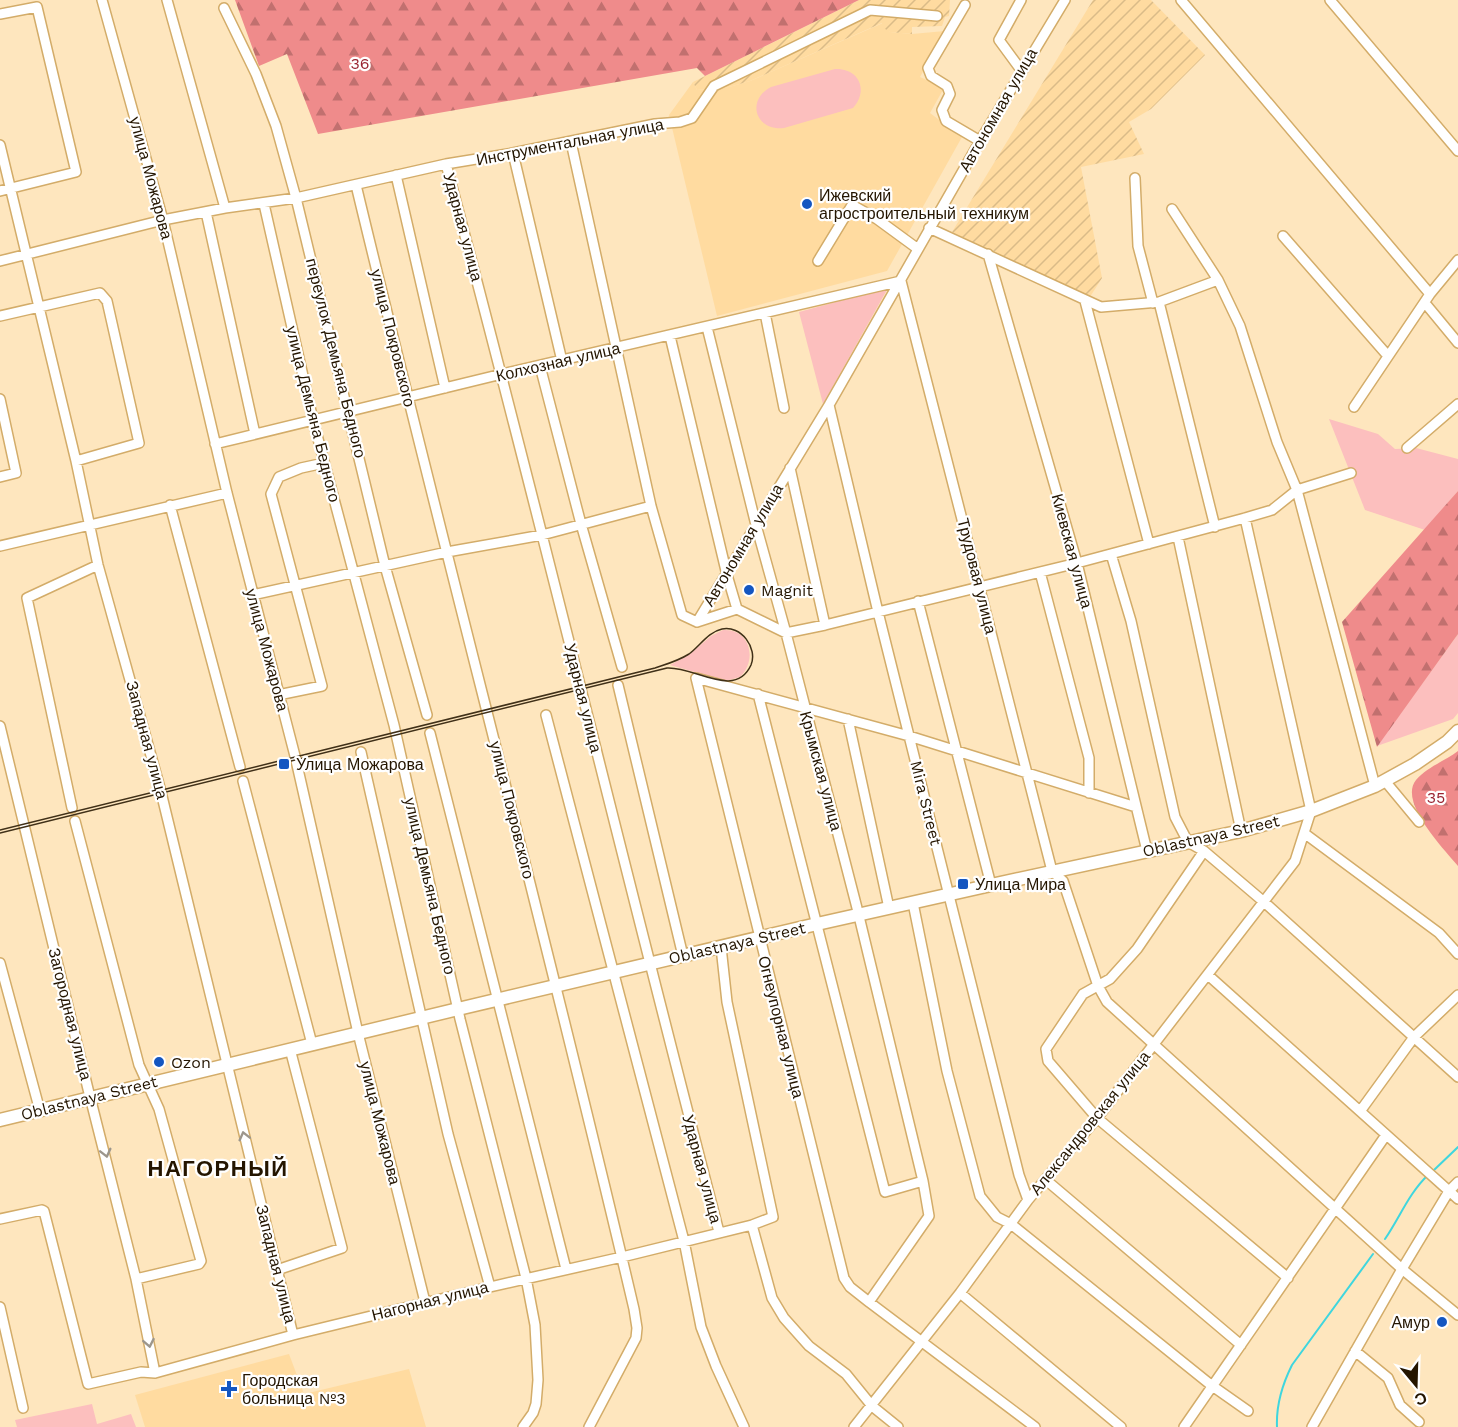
<svg xmlns="http://www.w3.org/2000/svg" width="1458" height="1427" font-family="'Work Sans',sans-serif">
<style>
.built{fill:#ffdba0}
.industrial{fill:url(#industrial-furrows)}
.grass{fill:#fcbfbe}
.forest{fill:url(#forest-firs)}
.lines{fill:none;stroke-linecap:round;stroke-linejoin:round}
.stream{stroke:#3fd6de;stroke-width:2}
.minor-casing{stroke:#d3ac69;stroke-width:12}
.major-casing{stroke:#d3ac69;stroke-width:15}
.minor{stroke:#fff;stroke-width:9}
.major{stroke:#fff;stroke-width:12}
.tram{stroke:#403018;stroke-width:1.5}
.oneway{stroke:#9c968c}
.poi-dot{fill:#1456c1;stroke:#fff;stroke-width:2}
.labels{text-anchor:middle;dominant-baseline:central;stroke-width:4.5;stroke-linejoin:round;paint-order:stroke}
.park-label{font-size:16px;fill:#992330;stroke:#fff}
.street-label{font-size:16px;fill:#241500;stroke:#fff}
.poi-label{font-size:16px;fill:#241500;stroke:#fff;text-anchor:start}
.district-label{font-size:22px;font-weight:bold;letter-spacing:1.5px;fill:#241500;stroke:#fff}
</style>
<defs>
<pattern id="industrial-furrows" width="10" height="10" patternUnits="userSpaceOnUse" patternTransform="scale(1.5)"><rect width="10" height="10" fill="#ffdba0"/><path d="M-1 1l2-2M0 10L10 0M9 11l2-2" fill="none" stroke="#dabb88"/></pattern>
<pattern id="forest-firs" width="22" height="20" patternUnits="userSpaceOnUse" patternTransform="scale(1.5)"><rect width="22" height="20" fill="#ef8b8b"/><path d="M5 1l3.5 6h-7zM16 11l3.5 6h-7z" fill="#c1706f"/></pattern>
</defs>
<rect width="100%" height="100%" fill="#fee6be"/>
<!-- built -->
<path class="built" d="M883,23l7,9 22,2 33,-3 -25,46 24,11 -14,25 32,24 -75,134 -170,45 -48,-201 24,-33 4,8 32,-3 21,-6z
M289,1354l15,40 105,-25 17,58h-281l-10,-32z"/>
<!-- industrial -->
<path class="industrial" d="M859,0h91l-1,16 -4,1 -3,9 -30,1v7l-22,-2 -8,-5v-4l-132,58 -21,6 -32,3 -4,-8z
M1093,0h58l54,55 -54,54 -22,13 15,32 -63,13 21,111 -14,22 -136,-68z"/>
<!-- grass -->
<path class="grass" d="M835,69c24,-1 34,21 18,39l-69,20c-29,3 -38,-28 -13,-41z
M888,288l-65,116 -24,-92z
M1329,419l49,15 17,15 21,-1 42,11v32l-33,39 -60,-20z
M723,630c27,-2 35,30 17,47l-14,4 -56,-16 20,-11 21,-18z
M1458,634v79l-5,6 -76,27z
M92,1404l5,20 34,-10 5,13h-119l-2,-7z"/>
<!-- forest -->
<path class="forest" d="M235,0h624l-154,76 -8,-8 -379,66 -31,-80 -28,12z
M1458,491v143l-81,113 -35,-125z
M1458,751v115c-14,-17 -60,-64 -42,-86 11,-13 29,-19 42,-29z"/>
<g class="lines">
<!-- stream -->
<path class="stream" d="M1433,1171l25,-24
M1385,1239c15,-22 24,-46 43,-64
M1277,1427c-1,-23 5,-42 15,-62l81,-111"/>
<defs>
<path id="minor" d="M102,0l61,220 64,273 68,263 63,277 67,269
M167,0l58,208
M1021,0l-22,40 22,30
M1181,0l249,294
M1330,0l128,151
M965,5l-37,63 3,8 16,10 3,8 -8,16 4,11 34,20
M224,8l32,66 20,52 20,72 89,368 42,149
M0,14l37,-7 39,165 -76,19
M571,142l80,364 31,109 15,7
M0,145l76,316 22,104 62,223 133,547
M513,153l49,208
M446,164c95,355 180,713 273,1068
M396,175l49,213
M1135,178l3,68 15,57
M356,185c90,375 190,748 278,1124l3,19 -1,10 -47,89
M264,204l49,216 81,305 66,294 66,259 9,47 3,55 -2,24 -3,9 -10,14
M1172,209l46,71 22,46 37,116 20,48 78,296
M206,212l49,222
M929,228l172,79 58,-5 59,-22
M1283,236l105,120
M988,254l89,309 70,288
M0,261l163,-41 62,-12 71,-10 150,-34 67,-11 142,-29 25,-2 12,-4 22,-32 156,-76 67,6
M818,261l34,-56 25,14 41,30
M901,281l151,590 11,10 35,105 9,16 295,267 56,46
M1085,301l64,243
M1159,302l56,225
M1425,303l33,40
M765,313l19,95
M0,316l100,-23 7,8 32,142 -63,18
M707,327l49,198 30,108 71,275 66,273 6,35 -60,86
M670,336l57,239 10,34
M540,366l41,158 41,143
M0,399l16,74 -16,4
M829,405l49,207 141,563 9,25
M1354,407l76,-113 28,-34
M215,444l287,-70 399,-93
M1407,448l51,-44
M790,468l35,157
M170,505l70,262
M1178,537l63,294
M0,546l227,-53
M1111,554l20,67 44,196 13,25 16,9 60,51 194,175
M1040,572l49,186v35
M252,595l195,-43 95,-17 109,-29
M918,601l73,284
M697,622l132,-217 151,-264 85,-141
M697,622l40,-13 49,24 39,-8 252,-62 168,-45 27,-8 25,-20 54,-17
M618,685l65,271
M758,694l127,498 38,-11
M278,695l44,-9 -51,-192 8,-17 22,-9 23,-5
M546,715l138,526 17,86 15,39 28,61
M848,719l41,189
M0,726l88,363 48,190 19,94
M430,733l136,536
M361,752l87,382 42,153
M243,781l69,263
M1385,781l34,41
M72,808l-45,-210 71,-33
M75,821l64,244 20,44 42,152 -2,3 -63,15
M1304,833l135,100 19,21
M1204,851l-67,98 -27,30 -27,15 -37,55 2,12 49,57 191,160
M913,903l34,168 33,125 17,21 14,7 200,161 37,26
M0,963l40,148
M1208,975l250,224
M1361,1110l53,-73 44,-42
M1046,1180l195,165
M0,1219l42,-9 2,1 44,173 53,-12 14,1 138,-38 197,-48 132,-30 130,-32 21,-8 -46,-215 -6,-55
M752,1225l20,73 12,20 25,28 37,28 26,32 26,21
M277,1270l65,-22 -52,-199
M960,1293l161,134
M0,1307l23,101
M1355,1351l33,27 12,27 19,17
M854,1427l106,-134 68,-93 69,-82 198,-257 16,-50 -66,-293
M1035,1427l-166,-125 -19,-15 -6,-9 -148,-600 213,58 227,71
M1184,1427l202,-292
M1312,1427l90,-158 47,-78 9,-9"/>
<path id="major" d="M0,1120l458,-111 359,-85 174,-39 250,-54 70,-20 64,-25 40,-22 32,-22 11,-11"/>
</defs>
<!-- minor casing -->
<use href="#minor" class="minor-casing"/>
<!-- major casing -->
<use href="#major" class="major-casing"/>
<!-- minor -->
<use href="#minor" class="minor"/>
<!-- major -->
<use href="#major" class="major"/>
<!-- tram -->
<path class="tram" d="M0,830l655,-162c12,-4 23,-7 34,-14 11,-8 19,-22 33,-25 19,-4 36,19 29,36 -16,35 -57,1 -84,3l-667,165"/>
</g>
<!-- one-way arrows -->
<defs><path id="oneway-chevron" d="M-2-3.5L2.5 0L-2 3.5" fill="none" stroke-width="1.6" stroke-linecap="round" stroke-linejoin="round" transform="scale(1.5)"/></defs>
<g class="oneway">
<use href="#oneway-chevron" transform="translate(244 1136) rotate(-104)"/>
<use href="#oneway-chevron" transform="translate(106 1153) rotate(76)"/>
<use href="#oneway-chevron" transform="translate(149 1343) rotate(79)"/>
</g>
<!-- markers -->
<g class="poi-dot">
<circle cx="807" cy="204" r="6"/>
<circle cx="749" cy="590" r="6"/>
<rect x="278" y="758" width="12" height="12" rx="3"/>
<rect x="957" y="878" width="12" height="12" rx="3"/>
<circle cx="159" cy="1062" r="6"/>
<circle cx="1442" cy="1322" r="6"/>
<path d="M226 1380h6v6h6v6h-6v6h-6v-6h-6v-6h6z"/>
</g>
<g class="labels">
<!-- park labels -->
<g class="park-label">
<text x="360" y="63">36</text>
<text x="1436" y="797">35</text>
</g>
<!-- street labels -->
<g class="street-label">
<text transform="translate(998 110) rotate(-60)">Автономная улица</text>
<text transform="translate(570 142) rotate(-11)">Инструментальная улица</text>
<text transform="translate(151 178) rotate(75)">улица Можарова</text>
<text transform="translate(463 227) rotate(75)">Ударная улица</text>
<text transform="translate(393 338) rotate(76)">улица Покровского</text>
<text transform="translate(336 358) rotate(76)">переулок Демьяна Бедного</text>
<text transform="translate(558 362) rotate(-13)">Колхозная улица</text>
<text transform="translate(313 414) rotate(76)">улица Демьяна Бедного</text>
<text transform="translate(743 545) rotate(-59)">Автономная улица</text>
<text transform="translate(1072 551) rotate(75)">Киевская улица</text>
<text transform="translate(977 576) rotate(76)">Трудовая улица</text>
<text transform="translate(267 650) rotate(75)">улица Можарова</text>
<text transform="translate(583 698) rotate(76)">Ударная улица</text>
<text transform="translate(147 740) rotate(75)">Западная улица</text>
<text transform="translate(821 771) rotate(75)">Крымская улица</text>
<text transform="translate(926 803) rotate(76)">Mira Street</text>
<text transform="translate(512 810) rotate(76)">улица Покровского</text>
<text transform="translate(1211 836) rotate(-13)">Oblastnaya Street</text>
<text transform="translate(430 886) rotate(77)">улица Демьяна Бедного</text>
<text transform="translate(737 943) rotate(-13)">Oblastnaya Street</text>
<text transform="translate(70 1014) rotate(76)">Загородная улица</text>
<text transform="translate(781 1027) rotate(76)">Огнеупорная улица</text>
<text transform="translate(89 1098) rotate(-14)">Oblastnaya Street</text>
<text transform="translate(380 1123) rotate(76)">улица Можарова</text>
<text transform="translate(1090 1123) rotate(-51)">Александровская улица</text>
<text transform="translate(702 1169) rotate(75)">Ударная улица</text>
<text transform="translate(276 1264) rotate(76)">Западная улица</text>
<text transform="translate(430 1301) rotate(-14)">Нагорная улица</text>
</g>
<!-- poi labels -->
<g class="poi-label">
<text x="819" y="195">Ижевский<tspan x="819" dy="18">агростроительный техникум</tspan></text>
<text x="761" y="590">Magnit</text>
<text x="296" y="764">Улица Можарова</text>
<text x="975" y="884">Улица Мира</text>
<text x="171" y="1062">Ozon</text>
<text x="1430" y="1322" text-anchor="end">Амур</text>
<text x="242" y="1380">Городская<tspan x="242" dy="18">больница №3</tspan></text>
</g>
<!-- district labels -->
<g class="district-label">
<text x="218" y="1168">НАГОРНЫЙ</text>
</g>
</g>
<!-- north arrow -->
<g transform="translate(1416 1385) rotate(161)" stroke="#ffffff" stroke-width="4.5" paint-order="stroke">
<path d="M0-4.5L10 22L0 15L-10 22Z" fill="#241500"/>
<text y="-9" font-size="16" font-weight="bold" text-anchor="middle" fill="#241500">С</text>
</g>
</svg>
